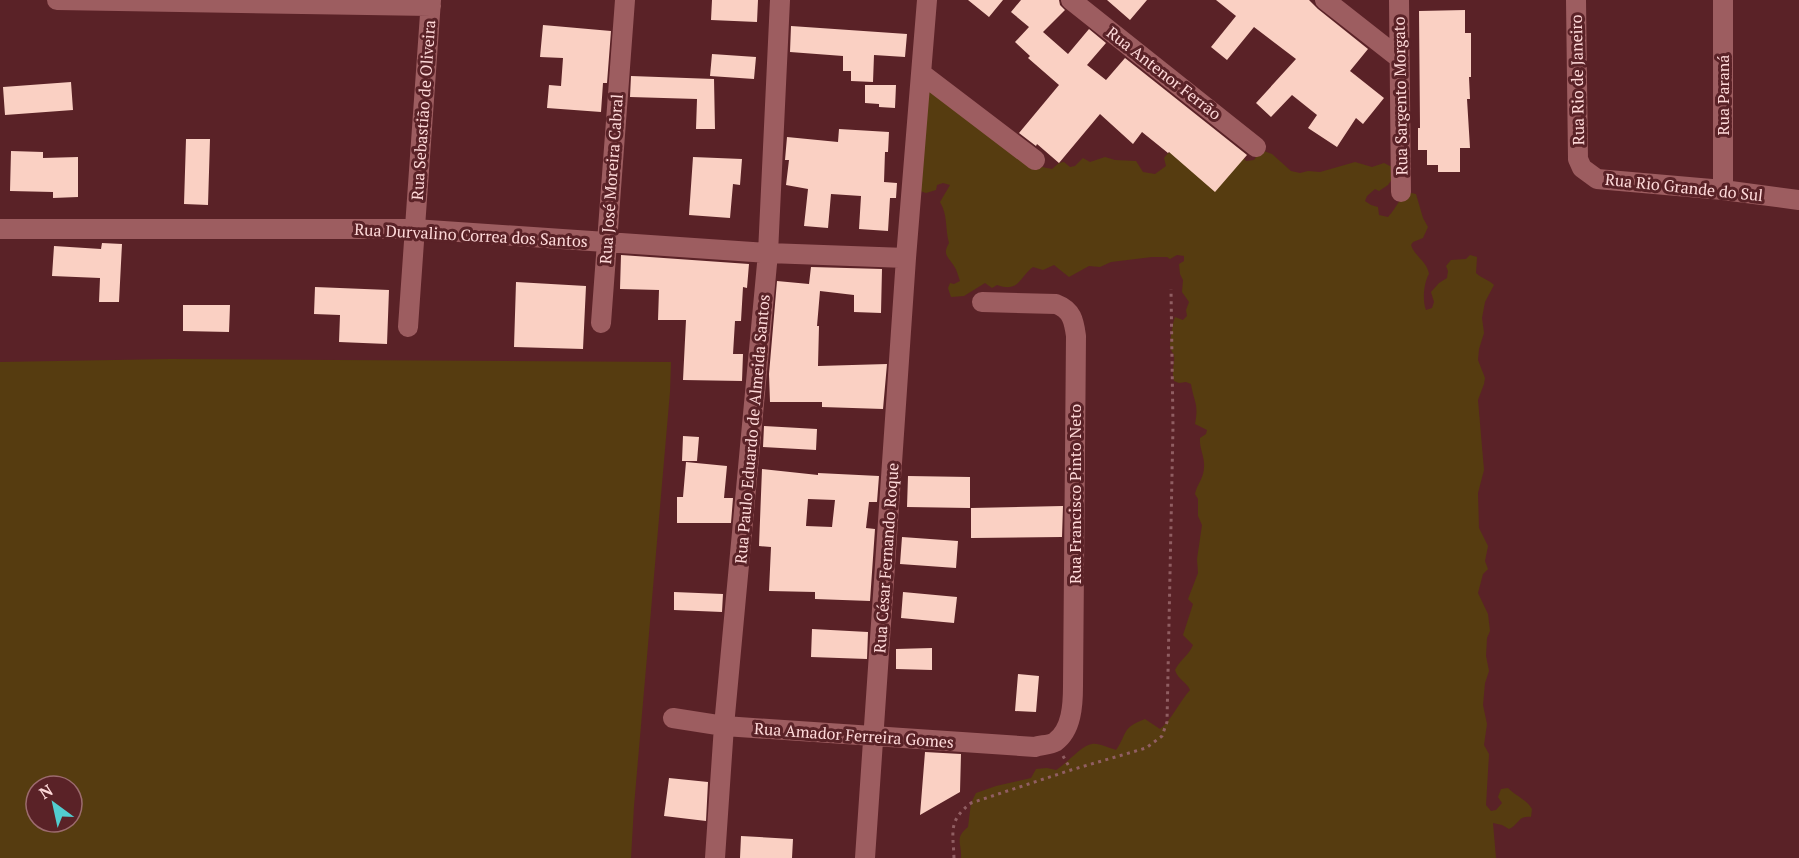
<svg xmlns="http://www.w3.org/2000/svg" width="1799" height="858" font-family="'PT Serif',serif">
<style>
.green{fill:#563c10;fill-rule:evenodd}
.building{fill:#fad0c3;fill-rule:evenodd}
.lines{fill:none;stroke-linecap:round;stroke-linejoin:round}
.path{stroke:#905e62;stroke-width:3;stroke-dasharray:3 4.5;stroke-linecap:butt}
.minor{stroke:#9d5d60;stroke-width:20}
.labels{text-anchor:middle;dominant-baseline:central;stroke-width:6;stroke-linejoin:round;paint-order:stroke}
.street-label{font-size:16px;fill:#fed9d9;stroke:#5a2227}
</style>
<rect width="100%" height="100%" fill="#5a2227"/>
<!-- green -->
<path class="green" d="M922,74l115,92 15,3 7,-6 5,-1 6,5 5,-1 8,-8 7,4 15,-5 10,3 21,1 7,11 12,2 11,-8 -2,-8 4,-5 9,-2 64,4 5,6 8,-1 4,-6 6,-3 8,3 19,17 9,2 8,-2 12,1 35,-10 17,5 12,-4 8,4 2,9 -6,9 -9,6 -4,-2 -8,7 -2,5 6,4 7,2 1,8 9,2c8,-9 11,-17 18,-25l10,2 7,24 5,9 -5,11 -10,4 -2,3c4,12 16,16 18,29 -5,8 -7,27 -3,36l6,-2 2,-6 -3,-10 8,-9 8,-5 1,-7 -2,-5 5,-6 15,-1 4,-4 7,2 -1,16c6,6 12,6 18,12l-9,17 -3,16 2,15 -5,16 -1,11 7,18 -1,6 -6,16 6,70 -6,23 1,35 9,18 -3,15 3,8 -5,5 -5,19 10,21 2,17 -3,7 -1,18 3,15 -4,12 -2,22 4,19 -3,21 5,9 -3,51 5,6 5,-1 6,-7 -4,-6 3,-8 7,-1c9,9 18,11 24,21l-1,8c-13,-2 -12,8 -22,12l-7,-4 -9,-2 3,35h-535c1,-15 -7,-20 7,-31l3,-24 5,-10 20,-7 35,-8 5,-9 11,-1 9,2c10,-6 26,-25 36,-26 7,-1 17,4 24,6 12,-17 5,-22 29,-31l15,10c10,-7 20,-28 30,-39 -3,-8 -12,-10 -15,-20 5,-10 14,-15 18,-25l-10,-10 10,-31 -5,-5 10,-26 -1,-14 5,-34 -4,-9v-17l-3,-5c2,-10 9,-16 9,-27 1,-10 -5,-19 -4,-29l6,-4 1,-4 -12,-6c4,-21 -1,-21 -4,-40l-5,-2 -7,1 -5,-2c-3,-11 1,-17 0,-25 -1,-4 -4,-6 -4,-10 0,-4 3,-25 5,-29l8,3 4,-4 -1,-6 3,-8 -7,-10 1,-12 -3,-6 -1,-10 5,-3v-5l-7,-1 -7,4 -3,-2h-15l-41,5 -11,5 -11,-1 -20,11 -15,-12 -11,5 -10,-3c-14,10 -13,26 -36,18l-5,3 -7,-5 -21,13 -13,1 -3,-9 2,-5 4,1 6,-3c-2,-5 -3,-11 -6,-15 -6,-10 -12,-11 -5,-23 -4,-14 -1,-28 -9,-41l10,-17 -7,-2 -6,2 -1,5 -10,3 -6,-2z
M170,359l501,3 -1,30 -36,414 -3,52h-631v-496zM36,786h36v36h-36z"/>
<!-- building -->
<path class="building" d="M712,0h46l-1,22 -46,-2z
M968,0h35l-14,17z
M1021,0h38l1,5 5,5 -22,22 25,22 21,-25 17,14 -19,22 19,15 19,-22 122,97 -32,37 -46,-40 -1,1 -26,-21 -9,12 -33,-30 -41,49 -22,-19 -1,2 -17,-13 40,-48 -31,-27 2,-2 -15,-14 14,-15 -18,-15z
M1107,0h40l-17,20z
M1216,0h93l9,9 50,40 -18,22 34,27 -21,26 -7,-6 -19,29 -29,-19 9,-13 -25,-20 -21,22 -15,-14 40,-44 -42,-32 -27,33 -16,-13 25,-31z
M1465,10v23h6v44h-2l1,22h-3l3,49h-10v24h-22v-7h-11v-15h-9v-22h2l-1,-117z
M543,25l68,6 -4,52h-4l-2,29 -54,-4 2,-23 12,1 2,-28 -23,-1z
M791,26l116,8 -2,23 -31,-2 -1,27 -22,-1v-10h-8v-15l-53,-4z
M712,54l44,3 -2,22 -44,-3z
M631,76l83,3 1,50h-19l1,-30 -67,-2z
M71,82l2,28 -68,5 -2,-28z
M865,85h31l-1,23 -16,-1v-3l-14,-1z
M839,129l50,3 -1,20h-3l-1,30 13,1 -1,15h-6l-2,33 -29,-2 2,-33 -30,-2 -3,34 -24,-2 4,-37 -22,-4 3,-25h-4l2,-23 51,5z
M186,139h24l-2,66 -24,-1z
M11,151l32,1v6l35,-1v40l-25,1v-6l-43,-1z
M693,157l49,2 -2,26 -7,-1 -3,34 -41,-3z
M102,243l20,1 -3,58h-20l1,-24 -48,-2 2,-30 47,3z
M621,255l128,9 -2,24 -4,-1 -2,34h-6l-2,33h10l-1,27 -59,-1 3,-60h-28l1,-30 -39,-1z
M811,267l71,2 -1,44 -27,-1v-17l-34,-4 -3,35h2l-1,40 69,-2 -4,45 -61,-2v-5h-52l-1,-28 8,-93 32,3z
M516,282l70,4 -3,63 -69,-2z
M315,287l74,3 -2,54 -48,-2 1,-27 -26,-1z
M183,305h47l-1,27 -46,-1z
M764,426l53,3 -1,21 -53,-3z
M683,436l16,1 -2,24h-15z
M686,462l41,4 -3,32h9l-2,25h-54v-26h6z
M762,469l56,6v-2l61,3 -2,26h-8l-3,26 9,1 -5,72 -55,-2v-7l-46,-1 2,-44 -12,-1zM808,499l27,1 -3,27 -26,-1z
M908,476l62,1v31l-63,-1z
M1063,506l-1,31 -91,1v-30z
M902,537l56,4 -2,27 -56,-4z
M674,592l49,2 -1,18 -48,-2z
M903,592l54,5 -3,26 -53,-5z
M812,629l56,3 -1,27 -56,-2z
M932,648v22l-36,-1v-20z
M1018,674l21,2 -3,36 -21,-1z
M925,752l36,2 -1,38 -40,23z
M669,778l39,4 -2,39 -42,-5z
M741,836l52,3 -1,19h-52z"/>
<g class="lines">
<!-- path -->
<path class="path" d="M1063,756l8,14
M954,858c-1,-27 -6,-37 17,-55l100,-33 75,-22 16,-12 5,-14 6,-296 -2,-137"/>
<!-- minor -->
<path class="minor" d="M57,0l374,6
M1071,0l185,147
M1325,0l74,58
M1399,0l2,192
M1576,0l2,159 4,9 15,11 126,11 76,10
M1723,0v190
M922,74l113,86
M0,229h414l354,24 138,5
M601,323l24,-323
M408,327l23,-327
M673,718l51,8 311,21c6,-2 15,-2 20,-5 17,-12 18,-38 18,-56l3,-350c-2,-15 -4,-26 -20,-32l-74,-2
M715,858l9,-132 44,-473 12,-253
M865,858l41,-600 21,-258"/>
</g>
<g class="labels">
<!-- street labels -->
<g class="street-label">
<text transform="translate(1164 73) rotate(38)">Rua Antenor Ferrão</text>
<text transform="translate(1577 80) rotate(-91)">Rua Rio de Janeiro</text>
<text transform="translate(1723 95) rotate(-90)">Rua Paraná</text>
<text transform="translate(1400 96) rotate(-91)">Rua Sargento Morgato</text>
<text transform="translate(423 110) rotate(-86)">Rua Sebastião de Oliveira</text>
<text transform="translate(611 179) rotate(-86)">Rua José Moreira Cabral</text>
<text transform="translate(1684 187) rotate(6)">Rua Rio Grande do Sul</text>
<text transform="translate(471 235) rotate(3)">Rua Durvalino Correa dos Santos</text>
<text transform="translate(752 429) rotate(-85)">Rua Paulo Eduardo de Almeida Santos</text>
<text transform="translate(1075 494) rotate(-90)">Rua Francisco Pinto Neto</text>
<text transform="translate(886 558) rotate(-86)">Rua César Fernando Roque</text>
<text transform="translate(854 735) rotate(4)">Rua Amador Ferreira Gomes</text>
</g>
</g>
<!-- north arrow -->
<g transform="translate(54 804) rotate(327)"><circle r="28" fill="#5a2227" stroke="#9c6b6e" stroke-width="1.5"/>
<path d="M0-4.5L10 22L0 15L-10 22Z" fill="#52cdcf"/>
<text y="-9" font-size="16" font-weight="bold" text-anchor="middle" fill="#fed9d9">N</text>
</g>
</svg>
